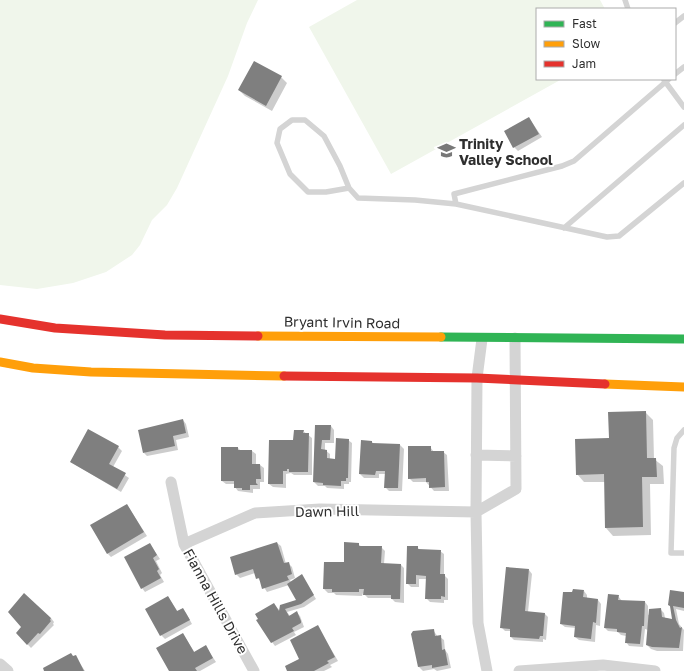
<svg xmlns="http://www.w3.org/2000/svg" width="684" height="671" font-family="'Golos Text',sans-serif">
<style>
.green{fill:#f0f6eb}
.shadow{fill:#0003}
.building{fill:#7f7f7f}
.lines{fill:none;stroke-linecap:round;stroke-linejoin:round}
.lane{stroke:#d4d4d4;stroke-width:5.5}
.street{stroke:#d4d4d4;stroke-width:11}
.fast{stroke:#30b455;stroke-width:9}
.slow{stroke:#ff9f0a;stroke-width:9}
.jam{stroke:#e5322d;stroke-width:9}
.labels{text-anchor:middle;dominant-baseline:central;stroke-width:4;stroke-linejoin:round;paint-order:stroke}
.poi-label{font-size:14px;font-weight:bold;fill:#2f2f2f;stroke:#fff;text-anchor:start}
.street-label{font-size:14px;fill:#2f2f2f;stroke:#fff}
</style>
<rect width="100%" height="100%" fill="#fff"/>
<!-- green -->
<path class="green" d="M0,0h258l-11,23 -19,53 -51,112 -10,17 -15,15 -12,25 -8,10 -26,17 -33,11 -36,6 -37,-4z
M357,0h243l5,9h-68v70h25l-171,95 -82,-147z"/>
<!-- shadow -->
<path class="shadow" d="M281,77l6,6 -15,28 -27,-15 -6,-6z
M529,118l13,19 -24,14 -4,-4z
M645,412l8,8 1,39 9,7 1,18h-14l1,51 -38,1 -7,-8 -1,-46h-21l-7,-8z
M183,420l3,4 3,13 -13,3 2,10 -31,6 -3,-3z
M316,426h15l3,4v13h-9v7l5,4v5l6,1 12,-20 4,3 -1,39h-2v2h-5v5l-17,-1 -2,-2h-7l-4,-4z
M303,431l9,7v37h-18l-3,-2 -5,1v14l-13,-1 -4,-3 25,-43z
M372,442l2,2 26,1 4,4 -2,42h-13l-4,-4v-13h-6v4h-15l-4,-4z
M118,447l4,4 -9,16 16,11 -8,14 -50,-30z
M430,447l4,5h9l4,3 2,36h-15l-8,-9h-13l-4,-4z
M238,448l3,3h11l4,3v11h4l4,3v14h-4v7h-7v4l-15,-2 -3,-4v-3h-9l-4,-3z
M127,505l20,31 -36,21 -3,-3z
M277,543l4,3 5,18 2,-1 4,4 3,11 -5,2 1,2 11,-6 14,23 -12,8 -17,5 3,4 7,-3 3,3 4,11 -10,5 2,3 -21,11 -3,-4 2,-38 6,7 18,-11 -9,-15 -22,7 -12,-19 -15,5 -4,-4z
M150,544l10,15 -4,2 6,12 -2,2 4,7 -19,10 -3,-4z
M358,544l4,3h19l4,4 -1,13 17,1 3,3v35l-9,-1 -4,-4h-23l-5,-5 -1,3 -26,-1 -2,-2h-6l-4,-4z
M417,547l3,3 20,1 4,3v21l4,4v21h-4v3l-14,-1 -4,-4 1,-19h-8v8h-8l-4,-4z
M529,570l3,4 -4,38 17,2 3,3 -2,23 -3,-1v3l-29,-2 -3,-3v-6h-6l-4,-4z
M584,591l3,4v3l11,2 3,4 -1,22 -4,-1 -1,17 -16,-2 -4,-3 1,-9 -11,-1 -4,-3z
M684,593v18l-8,-2 3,15 5,6 -1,21h-26l-6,-2 -4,-4 1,-15 -3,-1 -2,18 -14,-1 -3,-4v-6l-5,-1 -3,-3 -10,-1 -3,-3 13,-32 4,5 23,1 3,4v9l12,-6 4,4 1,5 8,2 -2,-12 -2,-3z
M168,597l10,15 5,-3 3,4 6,11 -27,15 -4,-4z
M51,618l3,4 -1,2 1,1 -23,23 -14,-15z
M318,627l20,34 -8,4 2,2 -8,4h-36l13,-12z
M433,630l5,7h2l4,3 1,10 3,4 3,14 -14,3 -3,-2 -11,2 -4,-4 -6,-33z
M183,634l12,19 11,-6 10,15 -16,9h-30z
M75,656l10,15h-40l29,-14z"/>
<!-- building -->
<path class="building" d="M254,61l28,15 -16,30 -28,-16z
M529,117l10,17 -26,14 -9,-17z
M646,411l1,47h9l1,19h-15l1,50 -38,1 -1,-54 -28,1 -1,-36 34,-1 -1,-26z
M183,419l3,14 -13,3 2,10 -32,7 -5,-23z
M315,425h16l-1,15h-8l-1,9 6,1v8l8,1 1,-21 13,1 -1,39h-2v3h-5v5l-18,-1v-2l-10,-1z
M88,429l31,17 -10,18 17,9 -9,16 -47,-27z
M294,430h10l-1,3h6l-1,39h-19v-3h-2v2h-4v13h-15l1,-44h24z
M361,440l11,1v2l28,1 -2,44h-14l1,-17h-9l-1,4 -16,-1z
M408,446h23v5h13l1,36 -16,1v-6h-3v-4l-18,1z
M221,447h17v3h14v14h8l1,15h-5v4l2,2h-8v5h-8v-2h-8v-7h-13z
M127,504l17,28 -37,22 -17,-29z
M277,542l7,21 5,-1 3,12 -5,2 2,4 -27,9 -3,-11 -3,1 -3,-10 -18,6 -5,-18z
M344,542l15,1v3h23l-1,17 20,1 -1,35h-9v-4h-28l1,-6h-5v3h-27v-3h-9l1,-27h20z
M150,543l7,12 -4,3 6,11 -2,2 4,7 -20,11 -17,-32z
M407,546h11v3l23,1 -1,24h5v23l-4,-1v3h-16l1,-23 -10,-1v9h-10z
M506,567l23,2 -4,42 20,2 -2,23h-3l-1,3 -29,-2v-8l-10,-1z
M302,574l12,21 -13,9 -16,5 4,7 8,-5 4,10v2l-9,5 2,3 -23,12 -15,-23 2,-1 -3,-5 19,-11 5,8 1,-6 16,-5 -9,-16z
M573,589l11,1 -1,7 15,2 -2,24 -3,-1 -2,17 -17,-2 1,-11 -15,-2 3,-32h9z
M670,590l14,2v16l-11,-2 3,14 4,8 2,-1 -3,21 -27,-1 -6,-2 3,-36 12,-1 1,9 10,2 -2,-13 -2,-1z
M24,593l27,25 -1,2 1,1 -11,13 -2,-1 -11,12 -11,-12 5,-6 -13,-15z
M608,594l11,1 -1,5 27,1 -1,25h-2l-2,18 -15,-1 1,-10 -9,-1v-3l-13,-1z
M168,596l9,15 6,-3 7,12 -30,16 -15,-27z
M318,625l17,32 -8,4 2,2 -15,8h-27l-2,-5 14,-7 -9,-19z
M434,629l1,7 6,-1 1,15 3,-1 3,16 -16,3v-3l-14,2 -7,-33 2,-3z
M183,633l11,19 12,-7 7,13 -18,10 2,3h-28l-13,-23z
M71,653l2,3 3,-1 8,16h-40l-1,-3z"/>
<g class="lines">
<!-- lane -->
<path class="lane" d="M625,0l3,9
M675,23l9,-7
M675,74l9,-7
M664,80l20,27
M349,188l-23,4h-18l-18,-18 -13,-31 3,-14 12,-9h13l19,16 16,30 9,22 9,10 57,2 41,4 151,33 12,-1 65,-53
M456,204l-2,-10 108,-28 12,-5 95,-82
M564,228l120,-103
M684,430l-7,8 -3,10 -3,105h13"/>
<!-- street -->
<path class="street" d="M482,339l-5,39 -1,134 2,111 9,48
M476,455l40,1
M171,482l13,62 70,127
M476,512l40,-23 -1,-151
M184,544l71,-31 65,-4 156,3
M0,664l8,7
M519,671l84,-6 52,6"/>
<!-- fast -->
<path class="fast" d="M441,337l243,2"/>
<!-- slow -->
<path class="slow" d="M258,336l183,1
M0,362l33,6 58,4 193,4
M605,384l79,3"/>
<!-- jam -->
<path class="jam" d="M0,319l55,9 110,7 93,1
M284,376l193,2 128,6"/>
</g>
<!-- icons -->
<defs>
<symbol id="school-bare" viewBox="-9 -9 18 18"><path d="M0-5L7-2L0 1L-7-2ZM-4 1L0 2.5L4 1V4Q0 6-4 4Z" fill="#787878" stroke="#fff" stroke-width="2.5" paint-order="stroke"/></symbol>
</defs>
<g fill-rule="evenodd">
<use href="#school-bare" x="434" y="138" width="25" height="25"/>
</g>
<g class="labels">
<!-- poi labels -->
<g class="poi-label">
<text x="459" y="143">Trinity<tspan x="459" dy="16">Valley School</tspan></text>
</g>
<!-- street labels -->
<g class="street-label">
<text transform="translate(342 322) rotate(1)">Bryant Irvin Road</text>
<text transform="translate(327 511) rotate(-1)">Dawn Hill</text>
<text transform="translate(216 601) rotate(61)">Fianna Hills Drive</text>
</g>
</g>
<!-- legend -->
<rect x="536" y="8" width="140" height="72" fill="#ffffff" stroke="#acacac"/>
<rect x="544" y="21" width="20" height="6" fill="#30b455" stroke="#acacac"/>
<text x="572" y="28" font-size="12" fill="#2f2f2f">Fast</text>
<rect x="544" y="41" width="20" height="6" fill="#ff9f0a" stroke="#acacac"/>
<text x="572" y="48" font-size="12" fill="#2f2f2f">Slow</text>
<rect x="544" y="61" width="20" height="6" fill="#e5322d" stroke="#acacac"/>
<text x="572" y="68" font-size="12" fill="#2f2f2f">Jam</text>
</svg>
